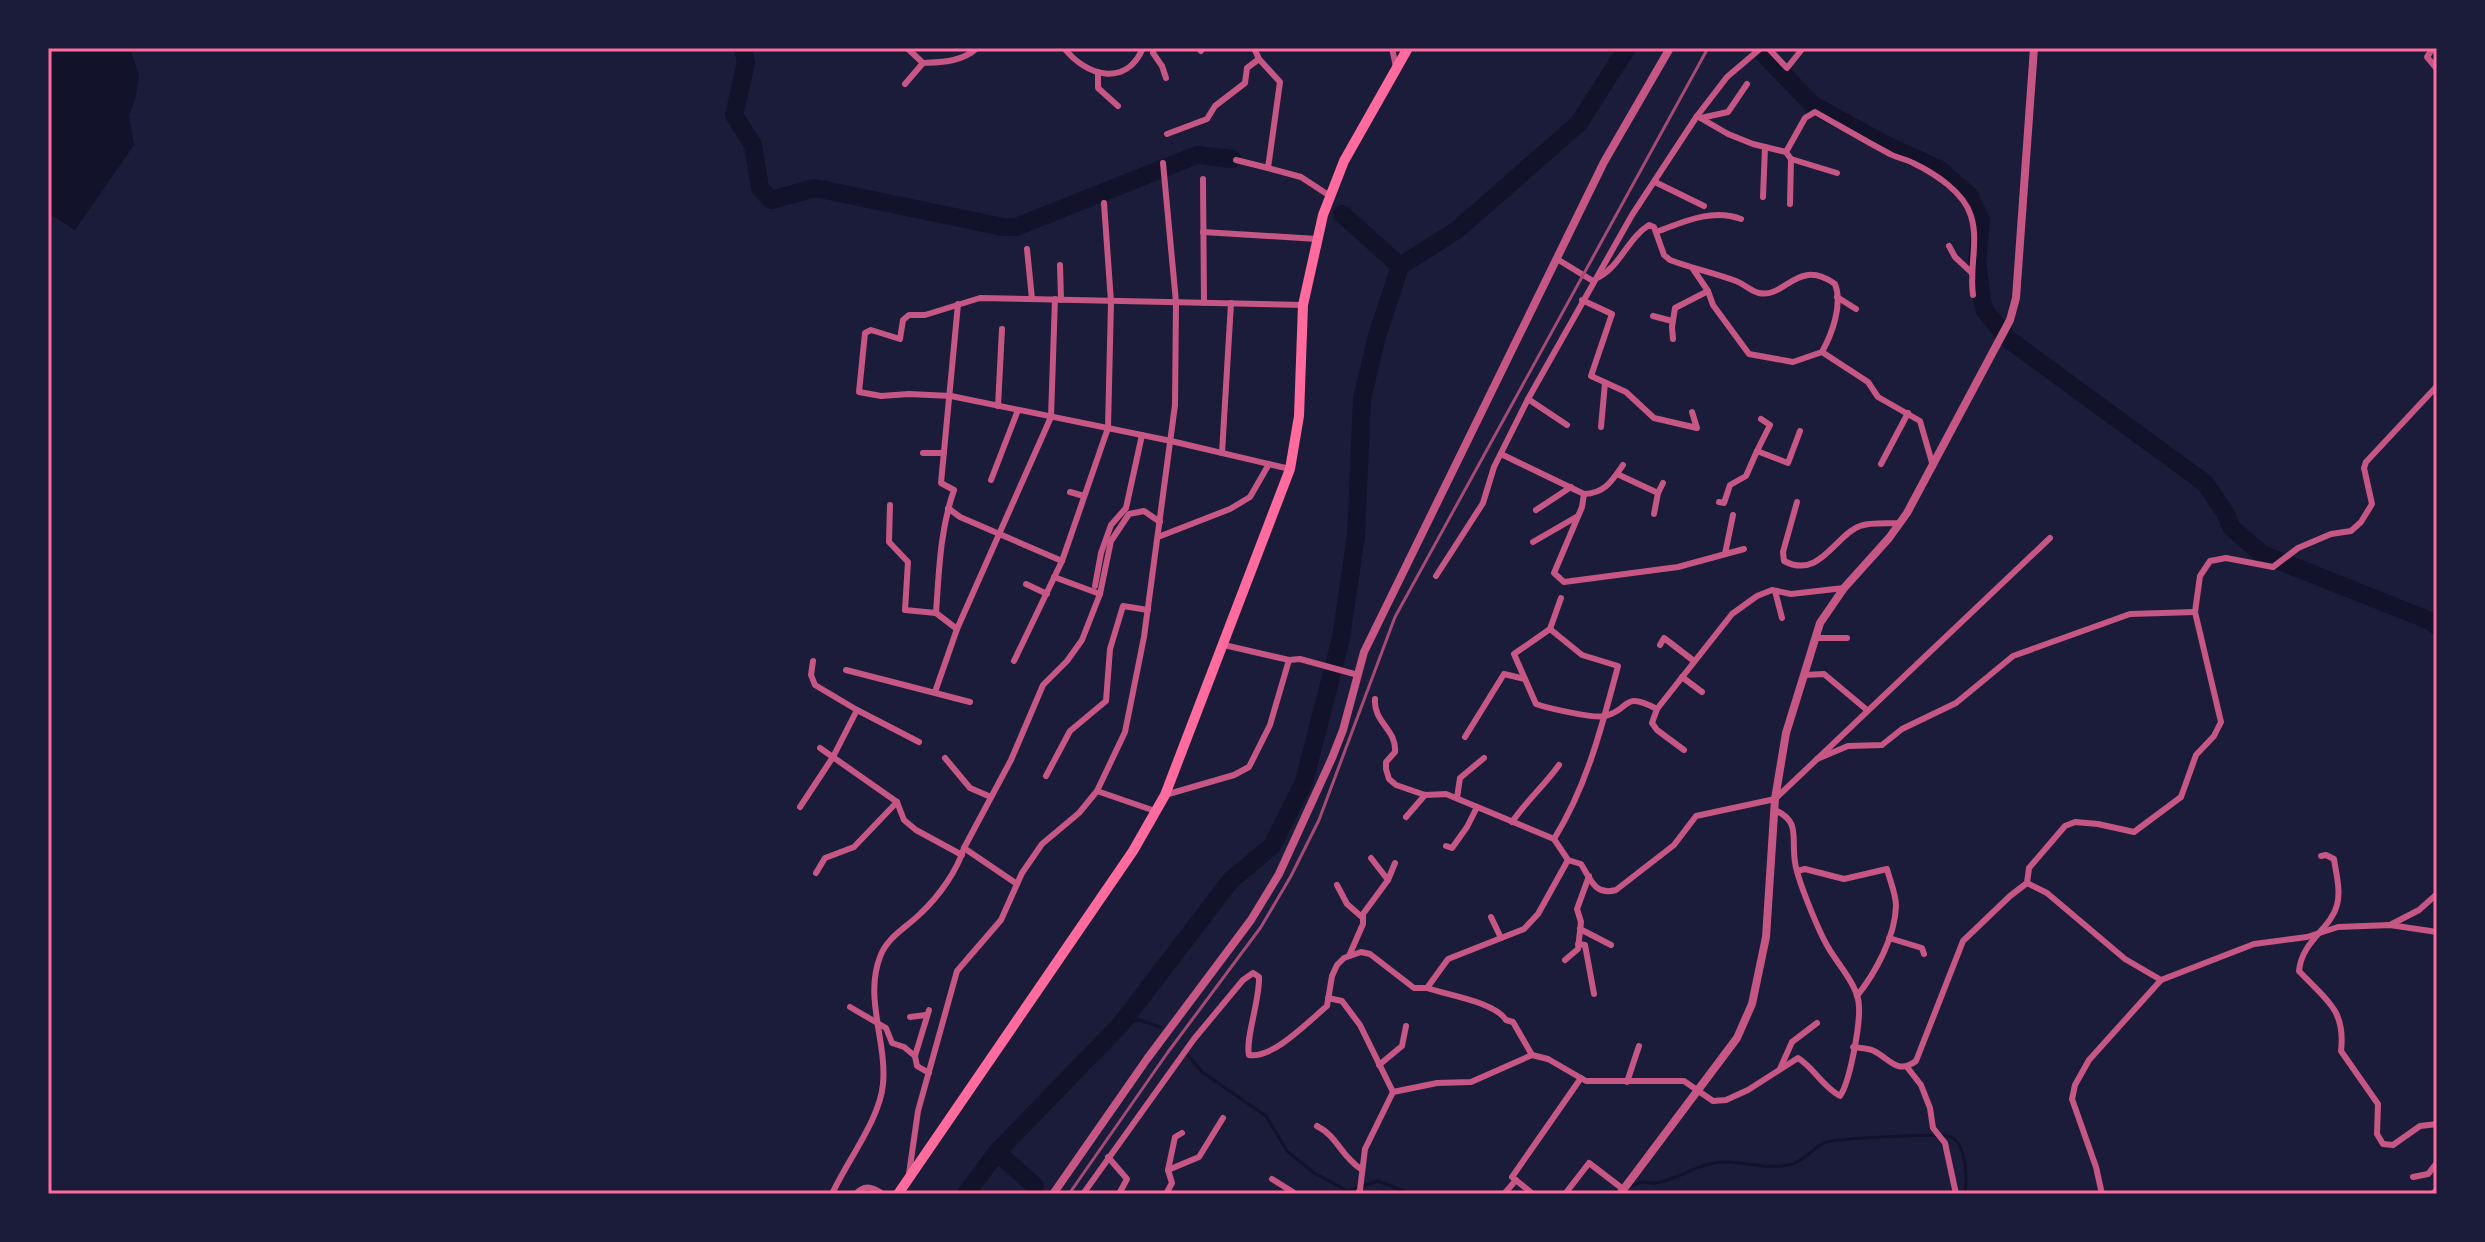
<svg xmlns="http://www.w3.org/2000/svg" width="2485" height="1242" font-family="Signika,sans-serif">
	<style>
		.water { fill: #12122b }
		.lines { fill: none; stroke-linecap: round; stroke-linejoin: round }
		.stream { stroke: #12122b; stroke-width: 3 }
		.river { stroke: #12122b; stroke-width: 18 }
		.minor { stroke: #c65784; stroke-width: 6 }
		.tertiary { stroke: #c65784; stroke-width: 8 }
		.trunk { stroke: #ff6b9d; stroke-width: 10 }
		.rail { stroke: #a44b75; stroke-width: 3 }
		.neatline { fill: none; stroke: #ff6b9d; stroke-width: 3 }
	</style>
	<rect width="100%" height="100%" fill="#1b1b3a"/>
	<polygon class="water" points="48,48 130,48 139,75 136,96 129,116 134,145 75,230 48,213"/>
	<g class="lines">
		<g class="stream">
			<polyline points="1121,1024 1139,1020 1160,1027"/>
			<polyline points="1187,1054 1202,1072 1266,1116 1287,1151 1314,1173 1348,1191 1378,1181 1411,1194"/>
			<path d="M1627 1188C1632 1186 1639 1182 1644 1182 1648 1182 1652 1184 1656 1183 1681 1179 1700 1161 1727 1162 1747 1163 1767 1169 1788 1165 1803 1163 1811 1149 1824 1143 1833 1138 1945 1133 1951 1137 1967 1145 1967 1179 1965 1194"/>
			<polyline points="1611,1194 1620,1191"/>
		</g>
		<g class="river">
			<polyline points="743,48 746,63 734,115 753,145 760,188 771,200 815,188 1003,227 1016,227 1197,155 1232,159"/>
			<polyline points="1758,48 1813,105 1884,144 1939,169 1969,195 1981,220 1977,262 1982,300 1985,311 2008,339 2205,483 2224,511 2232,528 2262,554 2428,620 2437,626"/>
			<polyline points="1342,214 1400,266"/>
			<polyline points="997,1152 1035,1186"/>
			<polyline points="966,1194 997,1152 1121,1024 1231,880 1272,846 1304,782 1341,638 1356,536 1362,399 1377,336 1400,266 1457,230 1579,123 1627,48"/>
		</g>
		<g class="minor">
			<polyline points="907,48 923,63"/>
			<path d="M1064 48C1086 76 1126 88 1143 48"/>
			<polyline points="1154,48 1153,53 1162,66 1166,78"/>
			<polyline points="1199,48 1201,51"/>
			<polyline points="1254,48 1259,59 1280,82 1268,168 1301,177 1330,196"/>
			<polyline points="1392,48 1396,67"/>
			<polyline points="1768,48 1787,68 1803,48"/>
			<polyline points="2433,48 2427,57 2437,69"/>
			<polyline points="1098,72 1098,88 1118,106"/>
			<path d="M905 84 923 63C942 62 962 62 977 48"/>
			<polyline points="1697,116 1728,134 1753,144 1786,152 1791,159 1837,173"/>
			<polyline points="1701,118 1728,112 1747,84"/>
			<polyline points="1167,134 1207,119 1215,106 1245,83 1247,68 1259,59"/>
			<path d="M1786 152 1805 118 1815 112C1840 126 1865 141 1890 154 1897 158 1906 159 1913 163 1934 173 1964 192 1971 216 1979 241 1969 269 1973 295"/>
			<polyline points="1236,160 1268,168"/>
			<polyline points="1203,179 1204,303"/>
			<polyline points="1655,182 1704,206"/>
			<polyline points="1763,197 1765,147"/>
			<polyline points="1790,204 1791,159"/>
			<polyline points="1203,232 1317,239"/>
			<path d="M1656 232C1683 222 1712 208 1741 219"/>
			<polyline points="1949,246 1955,257 1971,272"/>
			<polyline points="1027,249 1032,299"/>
			<polyline points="1557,259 1593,281"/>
			<polyline points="1060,265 1061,300"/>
			<path d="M1599 277C1621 265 1628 238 1649 225L1654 227 1664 255 1670 260C1691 268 1714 273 1736 281 1744 284 1751 291 1759 293 1785 299 1797 257 1835 284 1843 304 1832 334 1822 352L1793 362 1749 354 1713 305 1708 291 1693 269"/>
			<polyline points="1837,297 1856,309"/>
			<polyline points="1582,300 1612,314 1591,376 1626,392 1654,418 1697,428 1692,412"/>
			<polyline points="1653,316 1672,321"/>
			<polyline points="1673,339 1672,327 1675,308 1708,291"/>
			<polyline points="1822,352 1868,382 1878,397 1920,421 1933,466"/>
			<polyline points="1528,399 1567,425"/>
			<polyline points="998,406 1002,329"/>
			<polyline points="1761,419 1770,425 1757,451 1788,463 1800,431"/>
			<polyline points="1601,427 1605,383"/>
			<polyline points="923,453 944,453"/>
			<polyline points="1222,453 1231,303"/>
			<polyline points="1501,454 1584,494 1582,507 1554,573 1564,582 1678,567 1744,549"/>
			<polyline points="1881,464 1908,413"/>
			<polyline points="1290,469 1171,441 951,396 909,394 881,396 859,392 865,333 871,330 900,339 903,320 909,315 925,315 980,298 1303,305"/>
			<polyline points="1617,474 1658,493 1663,483"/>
			<polyline points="991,480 1018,410"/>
			<polyline points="1070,492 1084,496"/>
			<path d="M1584 494C1605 493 1612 481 1623 465"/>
			<polyline points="1719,502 1724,503 1730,485 1746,476 1757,451"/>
			<path d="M1797 502 1783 552 1784 561C1820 580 1835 535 1860 526 1871 522 1888 524 1899 523"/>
			<polyline points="890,505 889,542 908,562 905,610 936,613"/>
			<polyline points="948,508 960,517 1062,561 1014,661"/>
			<polyline points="1536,510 1571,487"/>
			<polyline points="1654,514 1658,493"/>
			<polyline points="1158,537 1230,509 1250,497 1269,464"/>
			<polyline points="1533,542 1578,516"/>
			<polyline points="1725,554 1733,515"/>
			<polyline points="1062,561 1108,428 1111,302 1104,203"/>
			<polyline points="1436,576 1483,503 1494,467 1528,399 1632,215 1697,116 1727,77 1761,48"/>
			<polyline points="1054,577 1100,594 1111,541 1129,514 1144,511 1160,522"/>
			<polyline points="1026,584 1047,594"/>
			<polyline points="1095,586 1101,553 1111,525 1126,508 1142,435"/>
			<polyline points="1775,591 1782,618"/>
			<path d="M1561 598 1550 629 1514 654 1536 704C1547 708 1595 719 1605 716 1631 710 1621 690 1657 709L1732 614 1757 596 1772 590 1791 594 1844 588"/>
			<path d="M957 629 936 613C939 571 940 530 954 490L941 483 958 304"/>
			<path d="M1550 629 1582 655 1618 666C1602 726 1587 786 1554 839L1568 860 1581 864C1591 880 1595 896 1616 890L1674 845 1696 816 1775 799 2050 538"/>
			<polyline points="1816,638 1847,638"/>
			<polyline points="1224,645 1289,660 1300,659 1358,675"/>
			<polyline points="1660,645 1664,638 1694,661"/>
			<polyline points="813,661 811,675 815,685 857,710"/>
			<polyline points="846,670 970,702"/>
			<polyline points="1804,675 1824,674 1867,710"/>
			<polyline points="1682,677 1702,692"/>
			<polyline points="935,692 957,629 1051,417 1055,299"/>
			<path d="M1375 699C1373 722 1397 730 1395 752L1386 762V769L1389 779 1396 785 1425 795 1446 794 1554 839"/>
			<polyline points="1657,709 1652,723 1657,730 1684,750"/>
			<polyline points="1465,737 1504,674 1525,679"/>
			<polyline points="820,748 897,802 904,820 916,830 962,855"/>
			<polyline points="945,758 970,788 991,797"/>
			<polyline points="1817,759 1848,746 1882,745 1902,729 1956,703 2013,656 2130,614 2195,612"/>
			<polyline points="1046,776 1070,731 1106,701 1110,649 1123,606 1148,610"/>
			<polyline points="1097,791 1155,811"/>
			<polyline points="1165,795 1234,775 1249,767 1270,725 1289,660"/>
			<polyline points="1457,798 1460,778 1484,758"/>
			<polyline points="800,807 833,757 857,710 919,742"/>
			<polyline points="1406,817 1425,795"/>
			<path d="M1512 822C1527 800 1544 786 1559 765"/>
			<polyline points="1446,846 1452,848 1467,827 1477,807"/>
			<polyline points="964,848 1011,760 1043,685 1067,661 1082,640 1100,594"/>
			<path d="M2321 856 2326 855 2334 859C2336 873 2341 891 2337 905 2331 929 2302 940 2299 971 2325 999 2346 1009 2341 1051L2378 1104 2377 1134 2383 1144 2393 1145 2420 1126 2437 1124"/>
			<polyline points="1371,858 1388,880"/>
			<path d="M1797 871 1805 869 1844 879 1887 869C1890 881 1896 894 1896 906 1895 937 1876 972 1857 996"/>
			<polyline points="816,873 825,858 854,847 897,802"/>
			<polyline points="2027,883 2047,893 2125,959 2161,980"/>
			<polyline points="1337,885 1347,904 1363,918"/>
			<polyline points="1491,917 1501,938"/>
			<polyline points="2390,925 2419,910 2437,894"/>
			<polyline points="1580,929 1611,945"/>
			<polyline points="1889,938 1922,948 1924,954"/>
			<polyline points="1578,944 1585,945 1594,994"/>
			<polyline points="1349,956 1363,924 1363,914 1388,880 1395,863"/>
			<polyline points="1565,960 1578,949 1581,922 1577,909 1589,876"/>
			<path d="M1427 988C1447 995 1495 1002 1506 1020L1513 1022 1532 1055"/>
			<polyline points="1328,998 1342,1001 1360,1025 1393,1092"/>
			<polyline points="850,1007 886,1028 892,1043 904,1047 915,1056"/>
			<polyline points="929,1010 915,1056 917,1066 929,1073"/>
			<polyline points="910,1017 926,1015"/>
			<path d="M1853 1047C1860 1048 1869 1048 1874 1051 1890 1059 1897 1075 1916 1061L1963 941 2010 896 2027 883 2029 868 2065 826 2075 822 2098 824 2134 832 2181 797 2196 755 2214 736 2221 722 2195 612 2200 576 2210 561 2226 558 2273 567 2298 548 2331 534 2351 531 2361 522 2372 504 2364 468 2366 462 2437 386"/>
			<polyline points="1379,1065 1402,1046 1406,1026"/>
			<polyline points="1907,1067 1921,1085 1930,1108 1933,1128 1945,1143 1956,1194"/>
			<polyline points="1780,1069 1792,1042 1817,1023"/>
			<polyline points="1627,1082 1639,1046"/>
			<path d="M1393 1092 1437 1083 1471 1082 1532 1055 1548 1059 1586 1081H1684L1713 1101 1726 1100 1748 1090 1798 1058C1814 1068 1822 1086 1840 1096 1850 1082 1860 1025 1859 1007 1859 986 1838 965 1828 947 1819 932 1797 879 1795 862 1791 837 1801 822 1775 810"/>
			<path d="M1317 1126C1337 1136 1341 1156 1361 1169"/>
			<polyline points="1108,1157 1127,1179 1119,1194"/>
			<polyline points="1168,1170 1175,1137 1182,1133"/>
			<polyline points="909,1174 918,1111 957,971 1001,920 1022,873 1042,844 1079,813 1097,791 1125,732 1144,637 1175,405 1176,302 1163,163"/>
			<polyline points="2413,1177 2428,1174 2437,1163"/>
			<polyline points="1272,1179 1296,1194"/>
			<path d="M832 1194C847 1161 880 1119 883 1084 887 1042 864 998 880 957 887 937 906 928 921 913 939 896 957 871 964 848L1017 884"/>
			<path d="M856 1194C865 1183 874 1188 883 1194"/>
			<path d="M1083 1194 1194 1039 1243 980 1253 973 1259 977C1260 1000 1245 1039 1249 1055 1273 1059 1309 1021 1327 1006L1332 976 1337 965 1344 958 1361 952 1370 954 1414 988H1427L1448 959 1524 929 1538 914 1568 860"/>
			<polyline points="1166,1194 1172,1183 1168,1170 1199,1157 1223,1118"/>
			<polyline points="1357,1194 1360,1190 1365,1149 1393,1092"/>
			<polyline points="1484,1194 1485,1194"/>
			<polyline points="1504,1194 1516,1180"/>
			<polyline points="1533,1194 1512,1177 1581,1078"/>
			<polyline points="1565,1194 1589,1163 1623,1189"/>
			<polyline points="2102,1194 2096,1167 2072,1099 2075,1085 2089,1060 2161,980 2254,944 2307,937 2338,927 2390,925 2437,932"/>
			<polyline points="2432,1194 2437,1190"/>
		</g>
		<g class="tertiary">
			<polyline points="1053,1194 1147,1059 1251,920 1279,874 1332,758 1343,730 1364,652 1604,162 1670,48"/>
			<polyline points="1620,1194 1737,1038 1752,1004 1766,937 1775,799 1786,733 1804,675 1820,623 1844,588 1889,538 1907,513 2010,320 2016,298 2034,48"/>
		</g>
		<polyline class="trunk" points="898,1194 1133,851 1165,795 1290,469 1299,416 1303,305 1323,215 1344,161 1408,48"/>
		<polyline class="rail" points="1069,1194 1168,1052 1261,927 1291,876 1319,820 1395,617 1708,48"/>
	</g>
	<rect width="2485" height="1242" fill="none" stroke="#1b1b3a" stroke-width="100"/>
	<rect x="50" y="50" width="2385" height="1142" class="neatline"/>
</svg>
